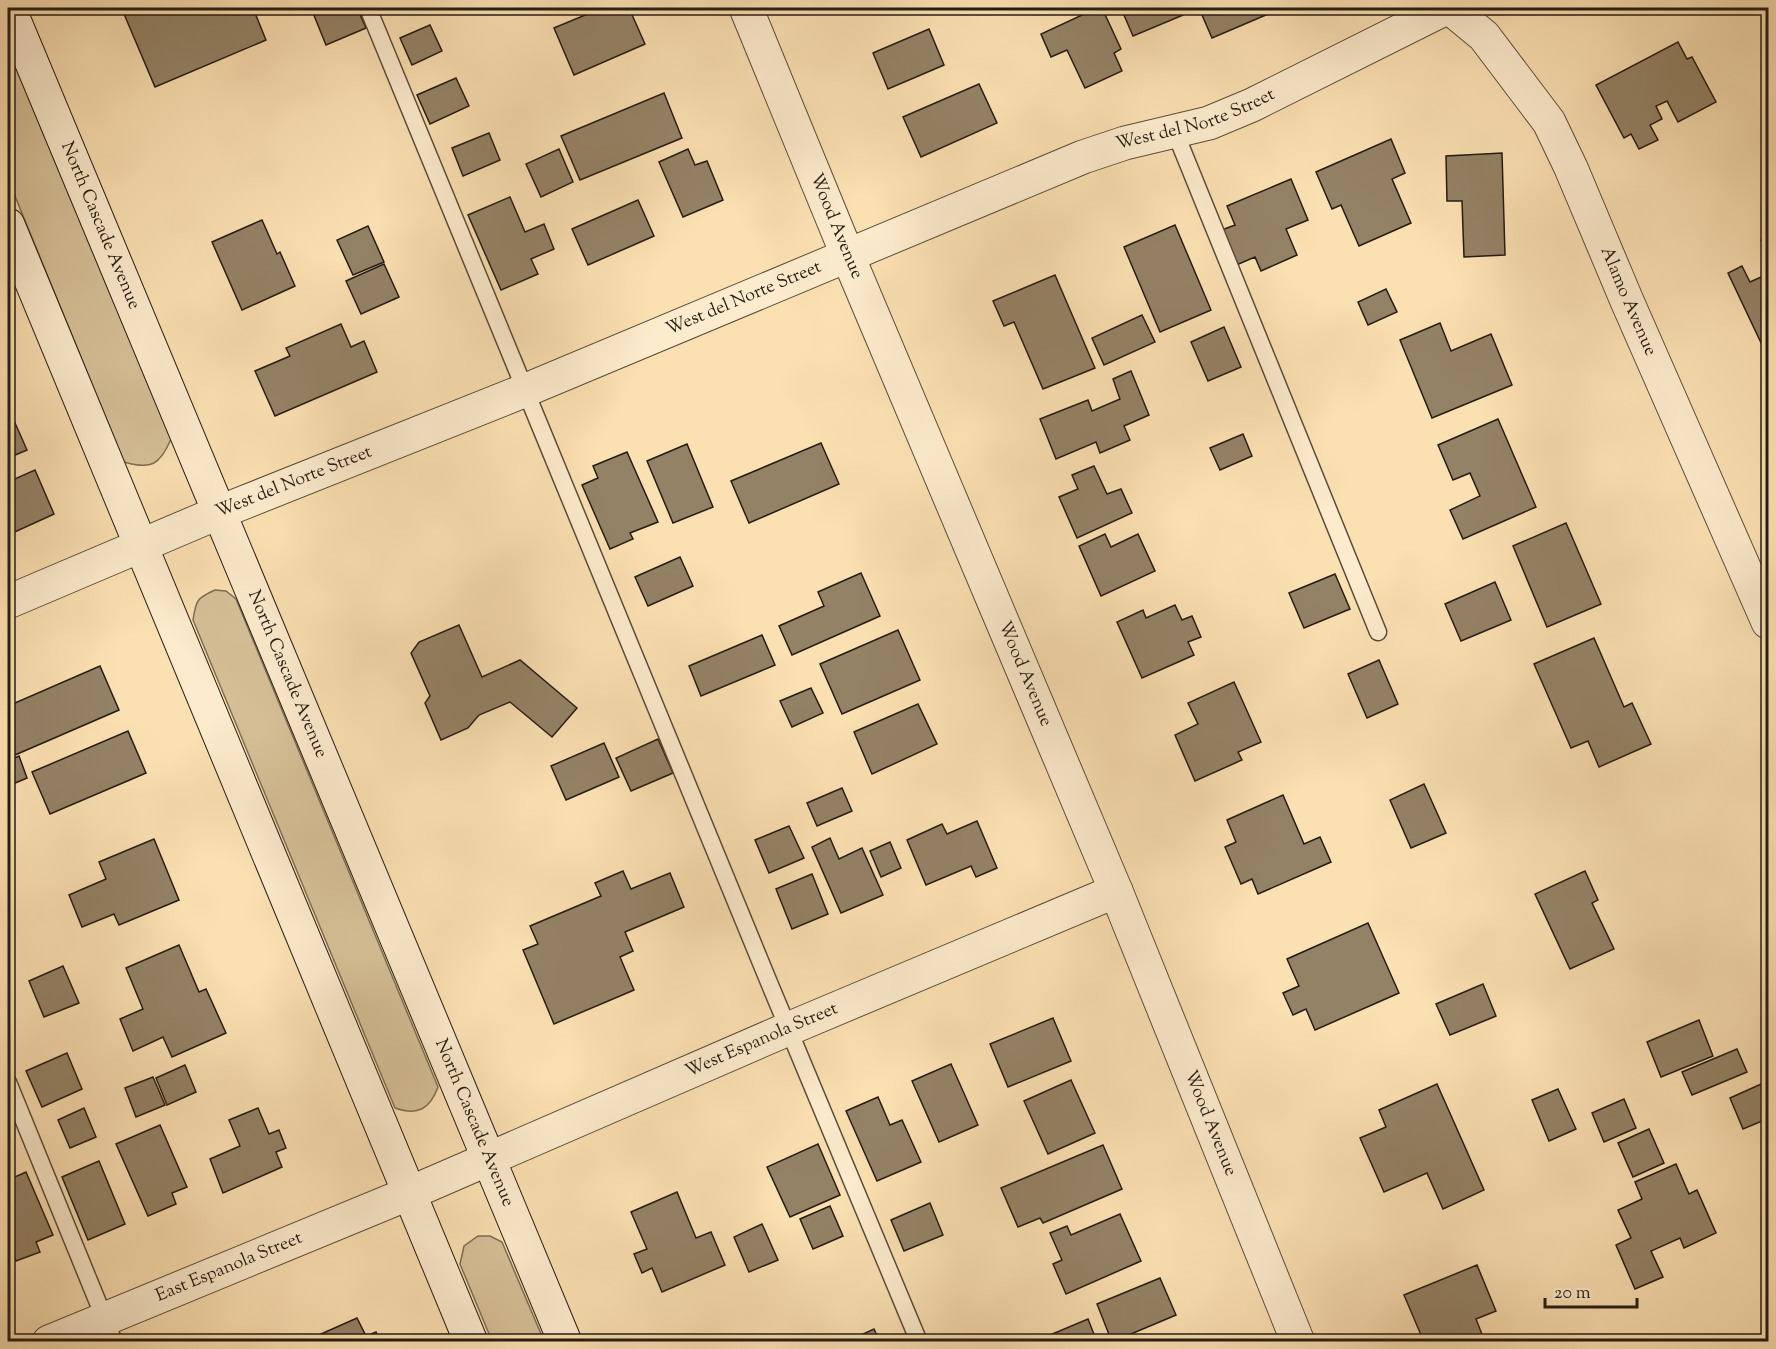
<svg xmlns="http://www.w3.org/2000/svg" width="1776" height="1349" font-family="'Sorts Mill Goudy',serif">
	<style>
		.green { fill: #d6bf97; stroke: #7d6e55; stroke-width: 1.5 }
		.building { fill: #948266; stroke: #241c13; stroke-width: 1.5 }
		.lines { fill: none; stroke-linecap: round; stroke-linejoin: round }
		.lane-casing { stroke: #5a4d3b; stroke-width: 19 }
		.street-casing { stroke: #5a4d3b; stroke-width: 35 }
		.secondary-casing { stroke: #241c13; stroke-width: 35 }
		.lane { stroke: #fcebcd; stroke-width: 16 }
		.street { stroke: #fcebcd; stroke-width: 33 }
		.secondary { stroke: #fcebcd; stroke-width: 33 }
		.labels { text-anchor: middle; dominant-baseline: central; stroke-width: 4.5; stroke-linejoin: round; paint-order: stroke }
		.street-label { font-size: 18px; fill: #241c13; stroke: #fcebcd }
	</style>
	<rect width="100%" height="100%" fill="#fbe0b2"/>
	<filter id="stains"><feTurbulence type="fractalNoise" baseFrequency=".00333" numOctaves="4"/><feColorMatrix values="0 0 0 0 .2 0 0 0 0 .09 0 0 0 0 .02 0 0 0 .5 -.17"/></filter>
	<radialGradient id="worn" r=".72"><stop offset=".6" stop-color="#630" stop-opacity="0"/><stop offset="1" stop-color="#630" stop-opacity=".3"/></radialGradient>
	<g class="green">
		<path d="M8 48 171 439C160 465 151 470 124 462L8 179Z"/>
		<path d="M215 590 226 591 236 599 438 1087C430 1109 418 1116 395 1108L193 620C196 600 197 598 215 590Z"/>
		<polygon points="478,1236 490,1236 502,1242 544,1341 492,1341 460,1264 464,1246"/>
	</g>
	<g class="building">
		<polygon points="140,8 253,8 266,40 155,87 124,14"/>
		<polygon points="311,8 357,8 366,28 326,45"/>
		<polygon points="602,8 629,8 645,44 574,75 554,28"/>
		<polygon points="1097,8 1102,8 1121,49 1114,53 1122,71 1085,88 1067,50 1051,57 1041,34"/>
		<polygon points="1121,8 1180,8 1183,15 1133,36"/>
		<polygon points="1199,8 1271,8 1273,12 1212,38"/>
		<polygon points="430,25 442,51 412,65 400,38"/>
		<polygon points="929,29 944,65 888,89 873,53"/>
		<polygon points="1678,42 1687,59 1692,57 1716,102 1678,122 1667,101 1656,106 1662,119 1650,125 1658,140 1639,149 1631,134 1624,138 1596,85"/>
		<polygon points="456,78 469,106 430,124 417,95"/>
		<polygon points="979,84 997,123 921,157 903,117"/>
		<polygon points="664,93 682,138 580,180 561,136"/>
		<polygon points="489,133 500,160 463,176 452,148"/>
		<polygon points="1391,139 1405,173 1392,179 1411,223 1359,246 1341,205 1332,209 1316,172"/>
		<polygon points="559,149 573,182 541,197 526,164"/>
		<polygon points="688,149 695,165 707,161 723,200 683,217 659,162"/>
		<polygon points="1502,153 1505,255 1464,257 1462,201 1447,201 1446,156"/>
		<polygon points="1291,179 1308,220 1286,229 1297,255 1261,271 1255,257 1234,266 1219,231 1235,225 1227,206"/>
		<polygon points="510,197 525,232 544,224 554,249 531,259 538,274 501,290 468,215"/>
		<polygon points="638,200 654,236 588,265 572,229"/>
		<polygon points="262,220 277,254 280,252 295,286 242,310 212,242"/>
		<polygon points="1175,225 1211,310 1160,332 1124,247"/>
		<polygon points="368,226 384,262 353,275 337,240"/>
		<polygon points="1768,236 1768,257 1761,240"/>
		<polygon points="384,264 399,297 361,314 346,281"/>
		<polygon points="1742,266 1750,282 1768,274 1768,344 1763,347 1728,273"/>
		<polygon points="1055,275 1095,368 1043,389 1014,322 1004,326 993,301"/>
		<polygon points="1386,289 1397,312 1368,325 1358,302"/>
		<polygon points="1142,315 1155,342 1104,365 1092,338"/>
		<polygon points="1440,323 1451,351 1491,334 1512,385 1432,418 1400,340"/>
		<polygon points="341,324 351,347 364,341 377,372 275,416 255,371 290,356 286,348"/>
		<polygon points="1224,327 1241,367 1208,381 1191,342"/>
		<polygon points="1131,371 1149,415 1124,426 1130,440 1100,453 1096,442 1056,459 1040,419 1088,400 1092,411 1120,399 1113,379"/>
		<polygon points="8,407 27,450 8,458"/>
		<polygon points="1498,419 1536,507 1463,539 1450,510 1480,496 1470,473 1453,480 1438,445"/>
		<polygon points="1243,434 1252,456 1220,470 1210,448"/>
		<polygon points="821,443 839,484 749,523 731,481"/>
		<polygon points="687,444 713,507 673,523 647,461"/>
		<polygon points="627,452 658,522 630,533 633,539 610,549 582,485 598,478 593,466"/>
		<polygon points="1094,466 1107,494 1121,489 1132,513 1077,538 1059,497 1078,489 1072,475"/>
		<polygon points="35,470 54,514 8,535 8,482"/>
		<polygon points="1566,523 1601,604 1547,627 1513,546"/>
		<polygon points="1105,534 1111,547 1138,534 1155,571 1101,596 1079,546"/>
		<polygon points="680,557 693,586 648,606 635,577"/>
		<polygon points="861,573 880,616 792,655 779,626 824,606 818,592"/>
		<polygon points="1335,574 1350,609 1304,628 1289,593"/>
		<polygon points="1495,582 1511,620 1461,641 1445,604"/>
		<polygon points="1175,605 1182,620 1192,616 1201,637 1188,642 1194,655 1142,678 1117,622 1143,610 1146,618"/>
		<polygon points="459,625 482,677 520,660 577,708 552,737 510,702 479,715 468,728 441,740 425,703 430,696 411,653 419,642"/>
		<polygon points="898,630 920,680 842,714 820,664"/>
		<polygon points="762,635 775,665 701,696 689,666"/>
		<polygon points="1594,638 1624,707 1632,703 1651,744 1599,767 1588,741 1571,748 1534,664"/>
		<polygon points="1379,660 1398,704 1367,718 1348,674"/>
		<polygon points="100,666 119,710 8,758 8,706"/>
		<polygon points="1234,682 1261,742 1238,752 1242,760 1195,781 1175,735 1198,724 1188,703"/>
		<polygon points="811,688 823,713 792,727 780,701"/>
		<polygon points="918,704 937,744 872,774 854,732"/>
		<polygon points="128,731 146,773 50,814 32,772"/>
		<polygon points="658,739 673,773 631,791 616,758"/>
		<polygon points="604,743 619,777 566,800 551,766"/>
		<polygon points="19,756 27,778 8,786 8,761"/>
		<polygon points="1424,784 1446,833 1411,848 1390,800"/>
		<polygon points="842,788 852,811 817,826 807,803"/>
		<polygon points="1283,795 1304,844 1320,837 1331,862 1258,894 1252,879 1241,884 1225,847 1236,842 1227,820"/>
		<polygon points="977,821 997,868 976,877 971,866 926,885 907,840 942,824 947,834"/>
		<polygon points="789,826 804,858 769,873 755,840"/>
		<polygon points="830,838 839,859 862,848 883,895 841,913 812,847"/>
		<polygon points="154,839 179,900 119,925 114,914 82,927 69,895 106,879 99,862"/>
		<polygon points="890,842 901,868 881,877 870,851"/>
		<polygon points="623,871 631,889 670,873 684,907 625,932 633,951 620,957 634,990 554,1024 523,950 538,944 530,926 601,896 595,883"/>
		<polygon points="1585,871 1598,900 1592,903 1614,949 1570,969 1535,894"/>
		<polygon points="812,874 828,914 792,929 776,889"/>
		<polygon points="1368,923 1399,993 1315,1030 1306,1009 1293,1015 1283,993 1299,986 1287,959"/>
		<polygon points="179,945 199,992 206,989 226,1033 172,1057 163,1037 133,1051 120,1019 143,1009 126,968"/>
		<polygon points="63,966 79,1003 44,1017 29,981"/>
		<polygon points="1483,984 1496,1016 1450,1035 1436,1004"/>
		<polygon points="1053,1018 1071,1061 1008,1087 990,1044"/>
		<polygon points="1699,1020 1713,1056 1661,1077 1647,1042"/>
		<polygon points="1737,1049 1747,1072 1692,1095 1682,1072"/>
		<polygon points="67,1053 82,1089 42,1107 26,1071"/>
		<polygon points="951,1064 978,1125 939,1142 912,1081"/>
		<polygon points="185,1065 196,1092 167,1105 156,1078"/>
		<polygon points="153,1077 165,1105 136,1117 125,1088"/>
		<polygon points="1071,1080 1095,1133 1048,1154 1024,1101"/>
		<polygon points="1768,1081 1768,1137 1762,1121 1743,1129 1730,1098"/>
		<polygon points="1437,1084 1484,1190 1443,1209 1427,1173 1384,1192 1360,1138 1386,1127 1379,1110"/>
		<polygon points="1558,1089 1576,1129 1549,1141 1532,1100"/>
		<polygon points="878,1097 890,1125 902,1120 921,1162 877,1181 846,1111"/>
		<polygon points="1624,1099 1636,1128 1604,1142 1592,1113"/>
		<polygon points="84,1108 96,1137 70,1148 58,1120"/>
		<polygon points="258,1108 269,1134 279,1130 286,1148 276,1152 282,1167 223,1193 210,1159 240,1146 229,1120"/>
		<polygon points="160,1125 187,1187 172,1193 176,1204 148,1216 116,1144"/>
		<polygon points="1649,1129 1664,1163 1633,1177 1618,1143"/>
		<polygon points="818,1144 840,1195 790,1217 767,1167"/>
		<polygon points="1103,1145 1122,1189 1043,1223 1040,1218 1018,1227 1001,1188"/>
		<polygon points="8,1157 13,1171 8,1174"/>
		<polygon points="99,1161 125,1224 88,1240 62,1177"/>
		<polygon points="1676,1164 1689,1194 1697,1190 1716,1233 1684,1248 1680,1238 1651,1251 1663,1277 1635,1289 1616,1245 1631,1238 1618,1210 1642,1199 1635,1182"/>
		<polygon points="26,1172 53,1235 36,1242 40,1252 16,1261 8,1242 8,1180"/>
		<polygon points="677,1192 696,1238 711,1232 725,1265 662,1292 652,1268 642,1273 634,1254 647,1249 631,1212"/>
		<polygon points="930,1203 943,1235 904,1251 891,1220"/>
		<polygon points="830,1206 843,1236 813,1249 800,1219"/>
		<polygon points="1120,1214 1141,1261 1066,1294 1053,1264 1062,1260 1050,1233 1067,1226 1071,1235"/>
		<polygon points="762,1224 778,1260 749,1272 734,1237"/>
		<polygon points="1477,1265 1496,1311 1476,1319 1485,1342 1424,1342 1404,1295"/>
		<polygon points="1160,1278 1176,1315 1112,1342 1097,1304"/>
		<polygon points="357,1318 366,1336 376,1332 380,1342 303,1342"/>
		<polygon points="1088,1319 1097,1342 1052,1342 1050,1335"/>
		<polygon points="874,1329 880,1342 846,1342"/>
	</g>
	<g class="lines">
		<g class="lane-casing">
			<g id="lane">
				<polyline points="368,8 768,980 919,1342"/>
				<polyline points="1175,132 1378,632"/>
				<polyline points="8,1082 114,1342"/>
			</g>
		</g>
		<g class="street-casing">
			<g id="street">
				<path id="s1" d="M746 8 847 254 1116 891 1298 1342"/>
				<path id="s2" d="M1450 8 1484 36 1549 122 1571 168 1627 301 1768 622"/>
				<path id="s3" d="M8 602 220 512 526 390 1083 157 1125 143 1209 123 1252 105 1446 8"/>
				<path id="s4" d="M49 1342 410 1193 788 1029 1116 891"/>
			</g>
		</g>
		<g class="secondary-casing">
			<g id="secondary">
				<path id="s5" d="M9 8 565 1342"/>
				<polyline points="8,225 471,1342"/>
			</g>
		</g>
		<use href="#lane" class="lane"/>
		<use href="#street" class="street"/>
		<use href="#secondary" class="secondary"/>
	</g>
	<g class="labels">
		<g class="street-label">
			<text stroke="none"><textPath href="#s3" startOffset="1282">West del Norte Street</textPath></text>
			<text stroke="none"><textPath href="#s5" startOffset="236">North Cascade Avenue</textPath></text>
			<text stroke="none"><textPath href="#s1" startOffset="236">Wood Avenue</textPath></text>
			<text stroke="none"><textPath href="#s3" startOffset="796">West del Norte Street</textPath></text>
			<text stroke="none"><textPath href="#s2" startOffset="348">Alamo Avenue</textPath></text>
			<text stroke="none"><textPath href="#s3" startOffset="310">West del Norte Street</textPath></text>
			<text stroke="none"><textPath href="#s5" startOffset="722">North Cascade Avenue</textPath></text>
			<text stroke="none"><textPath href="#s1" startOffset="722">Wood Avenue</textPath></text>
			<text stroke="none"><textPath href="#s4" startOffset="774">West Espanola Street</textPath></text>
			<text stroke="none"><textPath href="#s5" startOffset="1208">North Cascade Avenue</textPath></text>
			<text stroke="none"><textPath href="#s1" startOffset="1208">Wood Avenue</textPath></text>
			<text stroke="none"><textPath href="#s4" startOffset="195">East Espanola Street</textPath></text>
		</g>
	</g>
	<rect width="1776" height="1349" fill="none" stroke="#fbe0b2" stroke-width="30"/>
	<rect x="9" y="9" width="1758" height="1331" fill="none" stroke="#241c13" stroke-width="3"/>
	<rect x="15" y="15" width="1746" height="1319" fill="none" stroke="#241c13" stroke-width="1.5"/>
	<path d="M1545 1298v9h92v-9" fill="none" stroke="#241c13" stroke-width="3"/>
	<text x="1554" y="1298" font-size="18" fill="#241c13" stroke="#fcebcd" stroke-width="4.5" paint-order="stroke">20 m</text>
	<rect width="100%" height="100%" filter="url(#stains)"/>
	<rect width="100%" height="100%" fill="url(#worn)"/>
</svg>
